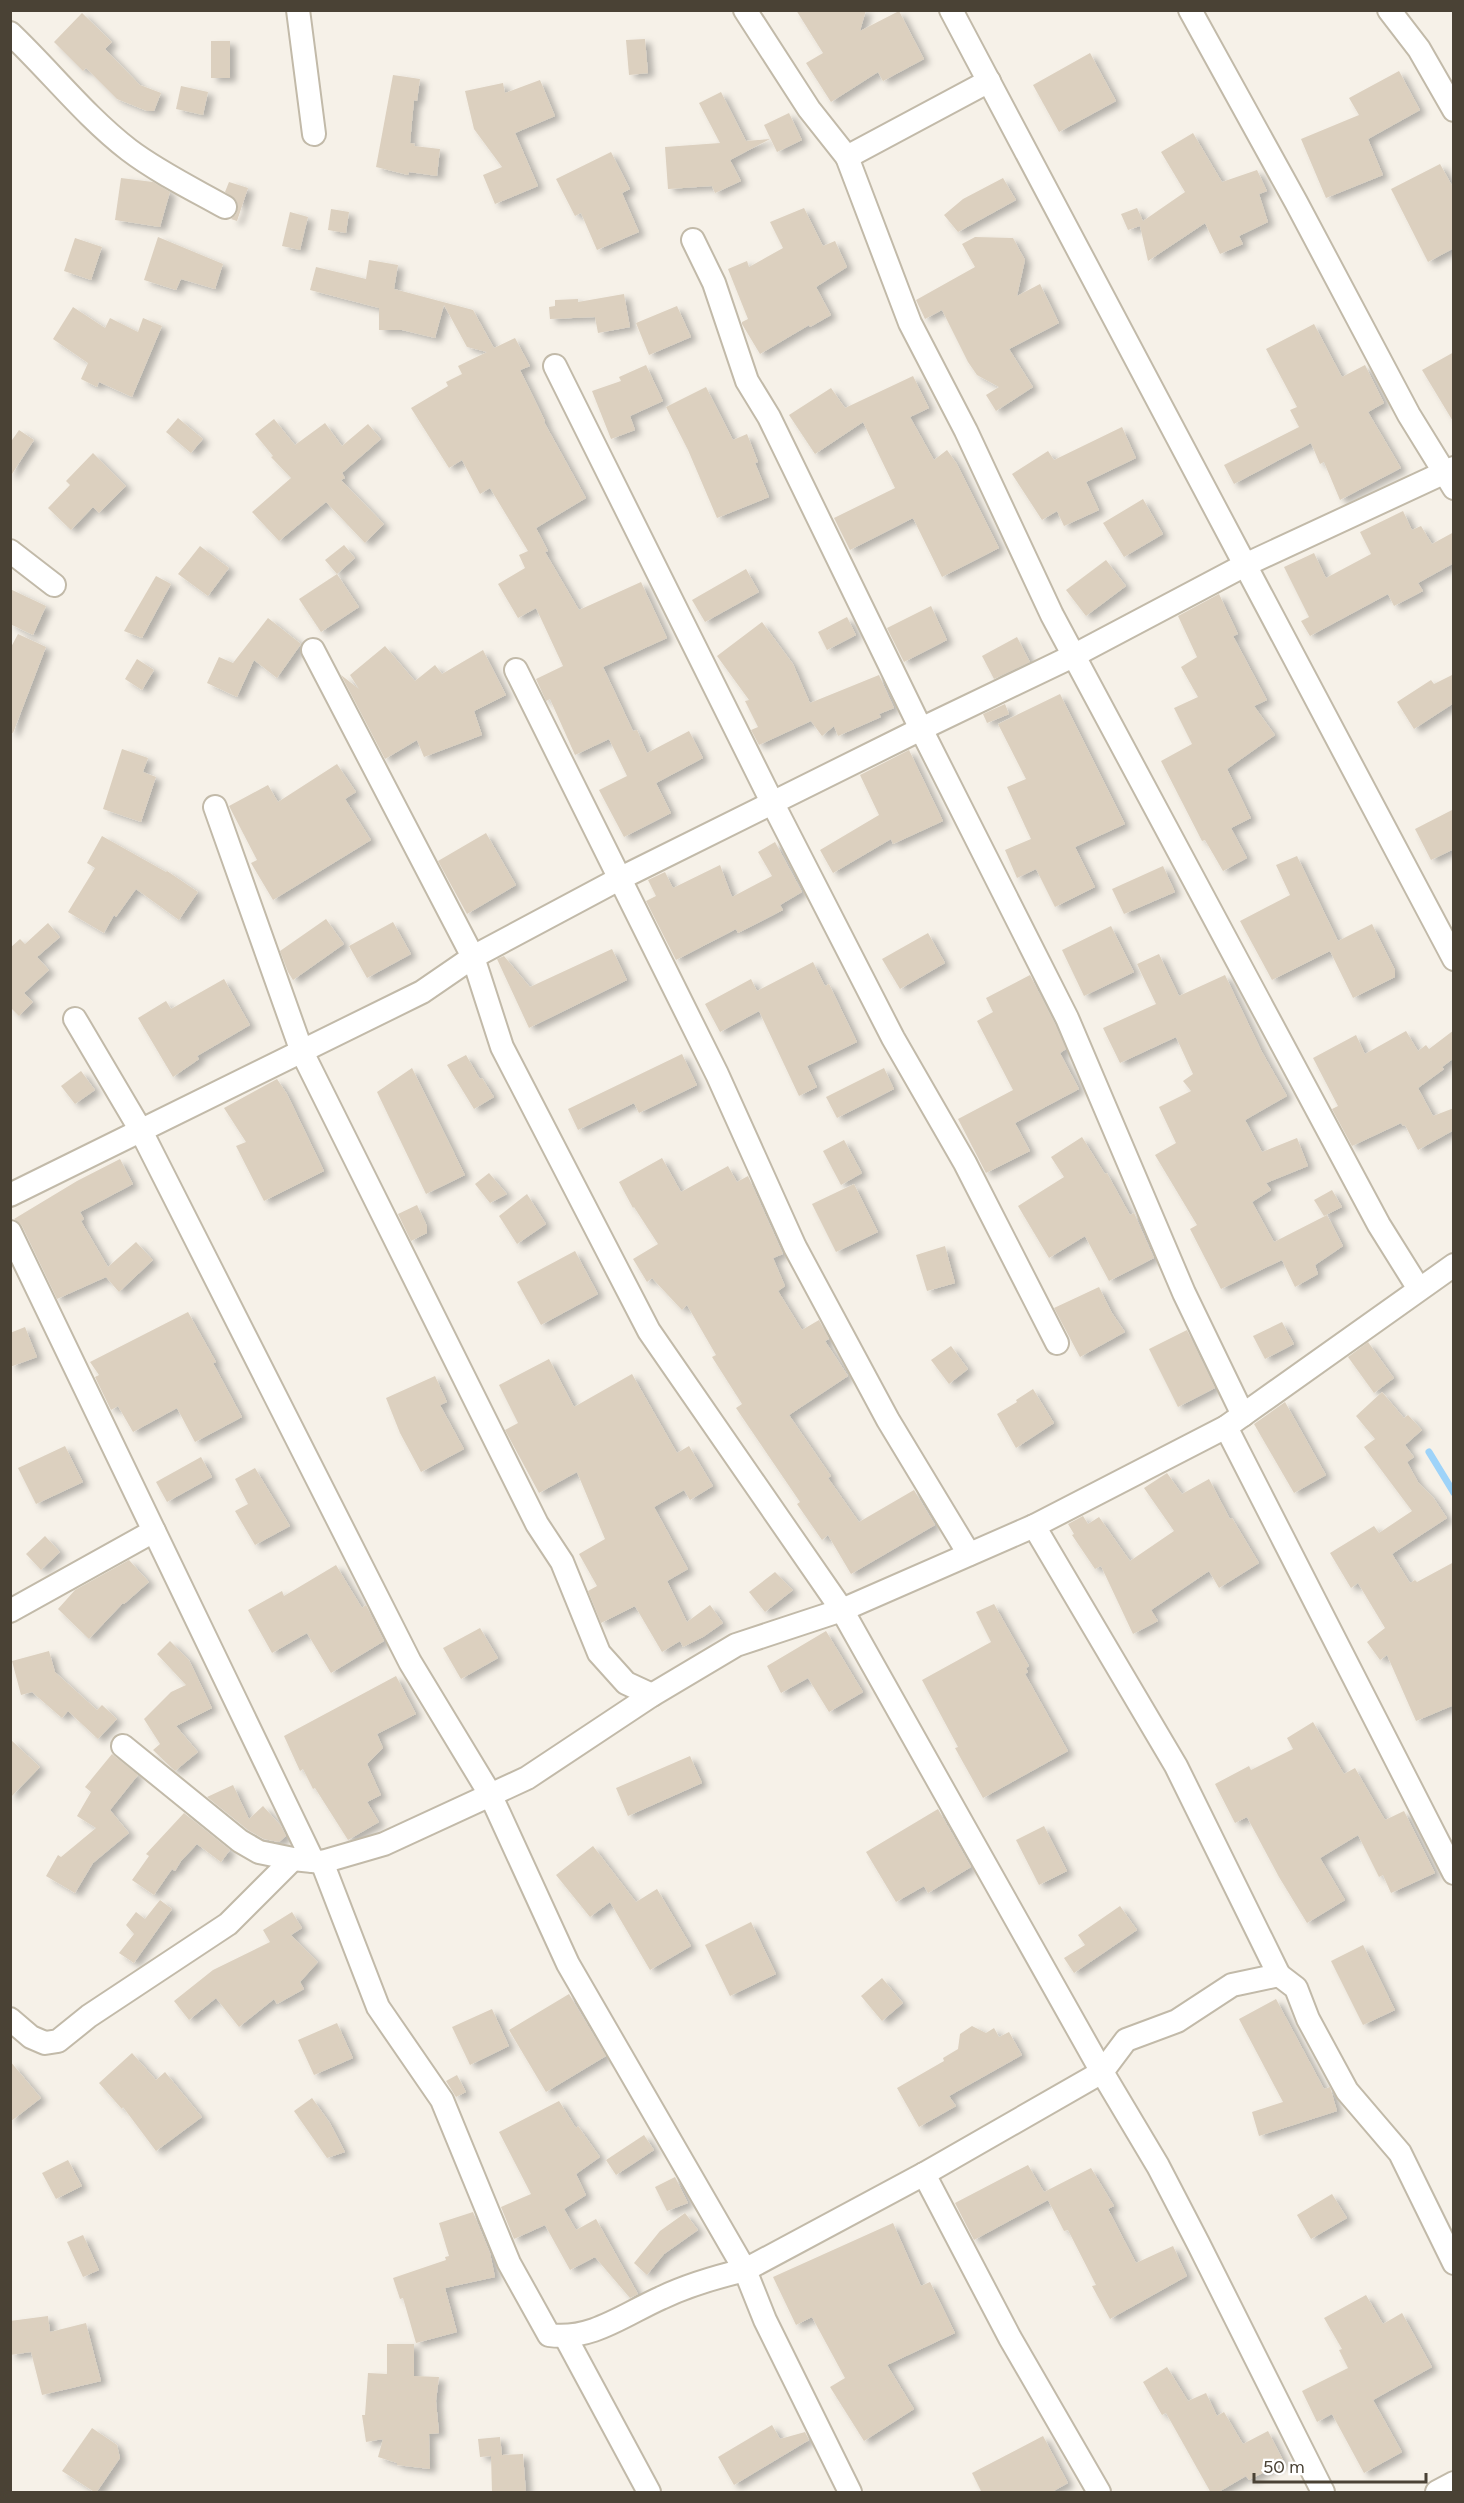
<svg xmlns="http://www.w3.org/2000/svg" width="1464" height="2503" font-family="Figtree,sans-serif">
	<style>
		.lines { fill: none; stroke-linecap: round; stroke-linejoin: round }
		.stream { stroke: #9ed3f9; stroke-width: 7 }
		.building { fill: #dcd0bf; filter: url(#shadow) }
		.street-casing { stroke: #c2baa9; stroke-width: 26 }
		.street { stroke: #fff; stroke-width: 22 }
	</style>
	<defs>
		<filter id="shadow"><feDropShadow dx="6" dy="4" stdDeviation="3" flood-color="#0004"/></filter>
	</defs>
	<rect width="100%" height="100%" fill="#f6f1e8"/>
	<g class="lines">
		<polyline class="stream" points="1429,1452 1454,1493"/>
	</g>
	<g class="building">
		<polygon points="796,10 866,10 860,31 899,11 924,59 883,81 878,72 831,102 806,63 823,53"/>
		<polygon points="82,13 112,42 105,49 140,85 161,93 154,111 147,111 117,99 86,68 83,71 54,42"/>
		<polygon points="645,39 648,73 629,75 626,40"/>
		<rect x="211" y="41" width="19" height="37"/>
		<polygon points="1090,53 1116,101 1059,132 1033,85"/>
		<polygon points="1399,71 1420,110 1368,139 1383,175 1326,198 1301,139 1359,115 1349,98"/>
		<polygon points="393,75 420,79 417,101 414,100 410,143 415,144 414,146 440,149 437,176 409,172 408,175 376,167"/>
		<polygon points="540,80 555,116 515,133 538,186 495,204 483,175 502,167 474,129 465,91 503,83 505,93"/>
		<polygon points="181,86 208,92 203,115 176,109"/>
		<polygon points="721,92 746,141 770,139 730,160 741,181 715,193 712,186 668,189 665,147 720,143 699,103"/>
		<polygon points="789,113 802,140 777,152 764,125"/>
		<polygon points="1193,133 1222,182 1257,170 1267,191 1259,194 1268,222 1239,236 1243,244 1220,254 1205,223 1148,261 1140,226 1128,230 1121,214 1137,208 1143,221 1185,192 1161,152"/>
		<polygon points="611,152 630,189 622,193 639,232 597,250 581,213 575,216 556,179"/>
		<polygon points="1440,164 1454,189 1454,248 1428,262 1391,189"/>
		<polygon points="121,178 153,182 170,192 160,227 115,220"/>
		<polygon points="1003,178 1016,200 958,232 944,215 963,199"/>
		<polygon points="229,182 248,188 237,221 231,219 236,214 238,206 236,200 225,192"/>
		<polygon points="804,208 823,246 835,241 847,267 816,287 831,315 810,327 809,325 760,354 742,324 742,322 748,319 728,269 747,261 749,267 783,248 770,222"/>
		<polygon points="331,209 349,212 346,233 328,230"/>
		<polygon points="290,212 308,217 300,250 282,246"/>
		<polygon points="158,237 223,264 215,289 181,279 176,290 144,280"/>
		<polygon points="975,237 1013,238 1025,260 1017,296 1040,284 1059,323 1009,349 1033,387 996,411 986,395 999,387 977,375 968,362 942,310 925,319 916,300 975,267 962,244"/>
		<polygon points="75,238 102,247 91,280 64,271"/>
		<polygon points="369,260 398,265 394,289 473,310 494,348 515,338 530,366 520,370 545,421 544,422 586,498 536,528 548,551 545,552 579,610 641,582 667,638 603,667 633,731 637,730 647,753 689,731 703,758 656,783 671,813 624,837 599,790 627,776 609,739 575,755 550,699 546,701 536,679 563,666 536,608 518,618 498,584 525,568 519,555 528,551 490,488 480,494 462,460 449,468 411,408 448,386 446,382 462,374 458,366 487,352 467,347 444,305 435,338 402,330 379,330 379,308 310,290 316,267 366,279"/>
		<polygon points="624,294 630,327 598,333 595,317 550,319 549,307 555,306 555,300 578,299 578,302"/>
		<polygon points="677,306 691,337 649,355 636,323"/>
		<polygon points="73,307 105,328 110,318 138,332 143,318 162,326 132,397 99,382 97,387 81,379 88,363 53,339"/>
		<polygon points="1314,324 1342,377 1365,365 1384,403 1368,412 1401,468 1340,500 1324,462 1320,464 1311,443 1234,484 1224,465 1299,427 1290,410 1297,407 1266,349"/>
		<polygon points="1454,352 1454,423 1422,370"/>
		<polygon points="646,365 663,401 630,416 635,430 611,439 592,391 621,381 619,377"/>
		<polygon points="913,376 929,408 910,417 934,460 947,450 957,464 999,548 942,577 913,518 850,550 834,518 895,488 863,422 815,454 789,415 831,388 845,408"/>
		<polygon points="706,387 733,440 747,434 758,462 755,463 769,497 717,518 688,450 666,407"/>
		<polygon points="178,418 203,439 191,453 166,432"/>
		<polygon points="274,419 295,445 325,423 342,446 368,424 381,439 342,473 345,478 341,480 384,524 365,543 326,502 279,541 252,512 291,478 271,457 273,456 255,434"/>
		<polygon points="1122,427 1136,458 1086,482 1099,510 1064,526 1057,511 1042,520 1012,474 1048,451 1054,460"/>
		<polygon points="19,430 34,440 10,477 10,443"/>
		<polygon points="93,453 126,486 99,513 93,507 71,530 48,508 70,485 66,481"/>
		<polygon points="1143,499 1163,534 1124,557 1103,523"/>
		<polygon points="1403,511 1412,530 1421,526 1432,544 1454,532 1454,563 1418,583 1423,591 1394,606 1388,594 1310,636 1301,621 1309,617 1284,567 1314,553 1326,578 1371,554 1360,532"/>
		<polygon points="344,545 355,558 337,574 325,560"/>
		<polygon points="200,546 229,568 208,596 178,574"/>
		<polygon points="1106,560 1126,586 1086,616 1066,590"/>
		<polygon points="746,569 759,592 705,622 692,600"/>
		<polygon points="337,574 359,607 321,632 299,599"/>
		<polygon points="156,576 171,584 142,638 124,631"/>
		<polygon points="10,589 46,606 33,635 10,624"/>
		<polygon points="1219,594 1238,634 1233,636 1267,700 1254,706 1275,735 1227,769 1251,818 1231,828 1247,858 1223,871 1205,840 1202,841 1161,761 1192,744 1174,708 1198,697 1181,667 1197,657 1178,616"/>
		<polygon points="931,606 947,640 904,662 887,628"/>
		<polygon points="847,617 856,635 827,650 818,632"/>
		<polygon points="268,618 301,644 277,678 254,660 237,697 207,683 219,657 233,663"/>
		<polygon points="762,622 793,664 810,703 879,675 894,708 879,714 881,717 838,736 834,726 822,736 811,721 759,745 751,730 758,727 745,701 749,700 717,656"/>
		<polygon points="18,634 46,647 13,733 10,732 10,649"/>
		<polygon points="1017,637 1030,662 994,679 982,656"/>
		<polygon points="385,646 415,681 435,665 442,674 483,650 506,695 474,711 482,735 424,757 417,740 385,759 341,675 359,689 350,675"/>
		<polygon points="137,659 154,670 142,690 125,679"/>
		<polygon points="1454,674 1454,703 1414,729 1397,702 1431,680 1434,684"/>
		<polygon points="1060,694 1125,824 1075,847 1095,887 1055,907 1036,869 1017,878 1005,850 1031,839 1007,787 1026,779 998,724"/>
		<polygon points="1005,704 1009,714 987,723 983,714"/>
		<polygon points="122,749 148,758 143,772 156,777 141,822 103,809"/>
		<polygon points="909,750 943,821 893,844 891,839 833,873 820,850 879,815 860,775"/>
		<polygon points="337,764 356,792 345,799 371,840 273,900 251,863 257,860 229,806 268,785 278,802"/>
		<polygon points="1454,809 1454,849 1431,860 1415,829"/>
		<polygon points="486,833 516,885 467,914 438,861"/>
		<polygon points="102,836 166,872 167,871 198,892 179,920 136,889 116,917 114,915 104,933 68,912 95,868 87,863"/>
		<polygon points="775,842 802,892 780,905 783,910 738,933 736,929 676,960 646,901 656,896 648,880 665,872 673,888 720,865 732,897 772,876 758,852"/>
		<polygon points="1297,856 1338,941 1372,924 1395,970 1395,977 1353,998 1330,951 1272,980 1240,921 1290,895 1276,865"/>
		<polygon points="1163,866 1175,892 1124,914 1112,889"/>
		<polygon points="326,919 344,944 293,980 288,972 280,951"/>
		<polygon points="393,922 411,954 367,978 349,946"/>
		<polygon points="48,923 60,937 37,957 49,970 24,993 33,1002 19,1016 10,1007 10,948 20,939 25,944"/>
		<polygon points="1111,926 1134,972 1084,996 1062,950"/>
		<polygon points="928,933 945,963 900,989 882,959"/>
		<polygon points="612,949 627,980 529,1028 497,959 504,956 530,987"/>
		<polygon points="1159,954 1179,996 1225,975 1262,1052 1287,1096 1245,1120 1262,1152 1297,1138 1308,1166 1266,1183 1271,1190 1252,1202 1274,1242 1327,1215 1343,1246 1315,1265 1318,1274 1295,1287 1282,1260 1221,1289 1190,1229 1197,1225 1155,1155 1176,1143 1159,1107 1191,1091 1183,1081 1193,1074 1176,1037 1120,1063 1103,1028 1156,1004 1137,964"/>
		<polygon points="813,962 825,986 829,984 857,1042 807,1066 817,1087 799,1096 759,1011 720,1032 705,1004 751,979 757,991"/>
		<polygon points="1030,975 1055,1024 1066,1049 1060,1053 1079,1089 1015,1123 1030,1151 986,1173 958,1119 1013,1090 977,1021 993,1012 986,998"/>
		<polygon points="224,979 250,1025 197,1056 199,1059 173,1077 138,1018 166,1001 171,1009"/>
		<polygon points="1454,1030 1454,1058 1442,1067 1444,1069 1418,1088 1433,1116 1454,1108 1454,1130 1418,1150 1405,1125 1403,1126 1401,1123 1352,1146 1332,1109 1338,1106 1313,1058 1356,1035 1365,1054 1406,1031 1418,1051 1426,1045 1429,1049"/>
		<polygon points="682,1054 697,1085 639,1113 634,1103 578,1130 568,1109"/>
		<polygon points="466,1055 480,1079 482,1078 494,1097 474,1109 447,1065"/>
		<polygon points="412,1068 465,1175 426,1194 377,1092"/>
		<polygon points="884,1068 894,1089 837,1118 826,1097"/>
		<polygon points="81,1071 95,1090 75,1104 61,1086"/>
		<polygon points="277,1079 287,1094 324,1171 264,1201 236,1146 246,1142 224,1108"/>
		<polygon points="1082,1137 1105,1174 1107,1173 1130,1215 1134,1213 1154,1258 1109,1281 1085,1236 1049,1258 1018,1206 1064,1177 1051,1157"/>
		<polygon points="844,1140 862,1173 841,1185 823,1151"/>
		<polygon points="662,1158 681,1192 728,1166 737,1182 748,1176 783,1254 773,1258 785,1286 778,1291 802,1330 819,1320 829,1339 825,1341 848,1376 789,1415 831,1476 828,1478 859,1522 914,1490 935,1525 851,1574 828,1535 822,1540 797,1504 800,1502 736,1408 742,1404 712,1357 716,1355 687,1305 682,1310 652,1278 647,1282 633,1259 658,1244 634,1207 633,1208 619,1182"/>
		<polygon points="120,1159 133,1184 80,1212 84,1219 81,1221 108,1267 136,1242 153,1260 119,1292 106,1277 57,1299 22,1226 14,1219 77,1181"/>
		<polygon points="489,1173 507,1194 490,1203 475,1184"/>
		<polygon points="854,1184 878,1232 836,1252 812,1204"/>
		<polygon points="1332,1190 1342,1207 1324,1216 1314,1200"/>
		<polygon points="527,1194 546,1224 517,1244 499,1216"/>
		<polygon points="417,1205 427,1226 427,1233 411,1241 398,1214"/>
		<polygon points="945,1246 955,1283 927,1291 916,1255"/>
		<polygon points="575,1251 598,1294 541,1325 517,1282"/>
		<polygon points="1099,1287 1112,1313 1125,1332 1080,1357 1054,1308"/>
		<polygon points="188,1312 216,1362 213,1363 242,1417 195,1442 177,1408 133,1432 118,1406 111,1410 95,1377 99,1375 90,1362"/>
		<polygon points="1282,1322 1294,1344 1265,1359 1253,1336"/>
		<polygon points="25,1327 37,1357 10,1367 10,1333"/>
		<polygon points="1187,1330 1215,1388 1178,1407 1149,1349"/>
		<polygon points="1368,1342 1394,1378 1374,1393 1348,1357"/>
		<polygon points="951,1346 968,1369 949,1384 931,1360"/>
		<polygon points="549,1359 574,1407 632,1374 677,1453 689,1446 713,1486 690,1500 684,1490 654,1507 688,1569 667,1581 687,1622 710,1605 723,1623 703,1637 683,1647 680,1641 662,1652 635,1606 601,1623 588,1591 597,1586 579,1554 605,1539 577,1472 539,1493 505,1430 518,1423 499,1385"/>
		<polygon points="435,1376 447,1402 440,1405 464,1449 421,1472 400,1433 386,1398"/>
		<polygon points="1033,1389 1054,1423 1016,1448 997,1414 1017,1402 1016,1400"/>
		<polygon points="1382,1392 1404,1418 1408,1415 1422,1430 1405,1445 1414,1457 1407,1462 1418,1482 1433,1497 1447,1518 1392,1554 1410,1583 1415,1580 1417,1582 1454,1562 1454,1705 1416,1721 1387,1655 1380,1660 1367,1642 1385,1628 1358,1583 1351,1588 1330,1553 1374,1526 1379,1533 1412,1511 1364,1447 1375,1439 1356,1416"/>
		<polygon points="1285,1402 1326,1475 1294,1493 1254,1424"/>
		<polygon points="65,1446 83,1482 36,1504 18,1468"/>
		<polygon points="201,1457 212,1477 167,1502 156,1482"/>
		<polygon points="255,1468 290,1526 255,1545 235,1511 248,1504 235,1479"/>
		<polygon points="1167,1473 1182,1494 1209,1479 1230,1519 1232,1518 1259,1563 1219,1588 1209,1571 1151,1610 1158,1621 1133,1634 1101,1566 1095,1569 1072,1535 1074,1534 1068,1524 1083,1516 1088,1524 1099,1517 1130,1561 1174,1531 1144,1488"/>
		<polygon points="45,1536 60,1552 41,1570 26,1554"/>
		<polygon points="129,1560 149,1582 124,1604 123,1603 89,1639 58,1609 75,1590"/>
		<polygon points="336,1565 362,1608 366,1605 384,1641 331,1673 307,1633 272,1653 248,1610 282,1591 284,1596"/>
		<polygon points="775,1572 793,1590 765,1612 749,1592"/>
		<polygon points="994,1604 1029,1666 1026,1668 1028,1672 1025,1674 1068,1751 983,1798 955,1748 958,1747 922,1680 991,1642 976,1612"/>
		<polygon points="480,1628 498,1658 461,1679 443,1648"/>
		<polygon points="826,1631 863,1692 829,1712 808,1678 781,1693 767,1666"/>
		<polygon points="170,1641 189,1660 212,1708 176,1726 198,1752 175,1771 153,1750 160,1744 144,1719 171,1692 186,1685 157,1654"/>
		<polygon points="49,1651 55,1672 97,1710 102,1705 117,1719 98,1739 68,1711 62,1718 32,1692 21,1695 12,1661"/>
		<polygon points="396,1676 416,1714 377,1734 383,1748 367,1764 381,1795 367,1802 379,1822 348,1840 315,1788 313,1789 303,1769 300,1771 284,1736"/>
		<polygon points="1313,1722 1344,1774 1355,1768 1385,1820 1404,1811 1435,1873 1391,1893 1383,1875 1379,1877 1358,1835 1320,1858 1345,1900 1307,1923 1279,1877 1247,1817 1235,1823 1215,1784 1249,1766 1251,1770 1293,1749 1287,1738"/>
		<polygon points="10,1739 40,1767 10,1798"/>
		<polygon points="112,1754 138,1775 110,1810 129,1833 93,1863 75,1893 46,1876 58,1855 61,1857 96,1828 77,1816 91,1792 85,1787"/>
		<polygon points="690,1756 702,1783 628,1816 616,1788"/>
		<polygon points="233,1785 249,1819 263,1806 281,1826 286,1836 279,1842 264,1839 248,1830 207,1797"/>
		<polygon points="938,1809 971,1867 928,1893 924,1886 896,1902 866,1852"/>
		<polygon points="184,1813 230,1850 221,1862 197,1844 181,1861 175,1871 172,1869 154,1895 132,1880 149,1856 146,1854"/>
		<polygon points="1044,1826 1067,1871 1039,1885 1016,1840"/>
		<polygon points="593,1846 636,1902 657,1889 691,1946 650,1970 610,1902 590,1917 556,1875"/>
		<polygon points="160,1900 172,1909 134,1963 119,1953 134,1934 126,1925 136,1912 145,1919"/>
		<polygon points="1120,1906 1137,1930 1074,1973 1064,1958 1085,1945 1078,1935"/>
		<polygon points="292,1912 302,1928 291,1935 318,1962 300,1982 304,1989 277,2004 274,1999 239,2027 216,1998 189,2020 174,2001 213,1970 270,1942 263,1930"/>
		<polygon points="751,1922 776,1974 730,1996 705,1945"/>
		<polygon points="1363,1945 1395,2010 1363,2025 1331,1961"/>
		<polygon points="882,1978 903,2003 882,2021 861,1996"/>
		<polygon points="569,1994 606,2056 546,2092 509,2030"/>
		<polygon points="1276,1999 1324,2089 1330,2087 1337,2111 1259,2136 1252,2112 1283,2102 1239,2019"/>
		<polygon points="492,2009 509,2046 470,2065 452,2027"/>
		<polygon points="337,2023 353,2058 314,2075 298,2040"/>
		<polygon points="972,2026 986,2033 994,2028 999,2037 1009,2032 1022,2055 949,2096 956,2106 919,2127 897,2088 944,2061 943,2058 958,2049 960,2034"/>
		<polygon points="132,2053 156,2080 165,2072 202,2117 156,2151 123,2107 122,2109 99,2083"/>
		<polygon points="10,2061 41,2098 10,2122"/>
		<polygon points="457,2075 466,2092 456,2097 446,2081"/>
		<polygon points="312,2098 330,2123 345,2152 327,2158 294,2111"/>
		<polygon points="559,2101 576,2128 578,2126 600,2157 576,2174 586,2195 564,2209 576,2230 596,2219 638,2294 630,2298 595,2257 570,2270 545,2225 514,2239 501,2207 531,2194 499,2132"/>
		<polygon points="644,2135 654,2150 616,2175 606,2160"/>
		<polygon points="68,2160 82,2186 56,2199 42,2173"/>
		<polygon points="1028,2165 1044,2192 1091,2168 1114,2206 1108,2209 1136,2263 1173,2246 1187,2276 1110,2319 1092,2286 1096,2285 1068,2230 1064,2231 1048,2200 974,2240 955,2203"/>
		<polygon points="675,2177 688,2203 667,2211 655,2187"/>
		<polygon points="1332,2194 1347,2218 1311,2239 1297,2215"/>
		<polygon points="473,2212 490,2253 495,2277 445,2288 457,2332 416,2343 403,2298 400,2299 393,2278 446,2260 445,2257 449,2256 439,2223"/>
		<polygon points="685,2213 698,2230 664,2254 647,2275 634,2263 660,2231"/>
		<polygon points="893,2223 921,2286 930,2282 955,2333 887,2365 914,2409 864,2441 830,2387 845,2378 812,2317 796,2325 773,2277"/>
		<polygon points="83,2235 99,2270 83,2277 67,2242"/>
		<polygon points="1366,2295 1383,2324 1402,2313 1432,2367 1373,2400 1402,2452 1364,2473 1332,2414 1317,2422 1302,2391 1348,2368 1339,2350 1342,2349 1324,2318"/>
		<polygon points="48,2316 50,2332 86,2323 101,2381 42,2395 31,2352 10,2355 10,2321"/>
		<polygon points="387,2344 414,2344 414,2376 439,2377 436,2401 439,2433 429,2434 430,2469 397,2465 397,2463 378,2457 383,2439 366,2442 362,2415 365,2415 368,2373 387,2374"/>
		<polygon points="1167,2367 1188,2401 1206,2393 1217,2416 1224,2412 1243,2444 1268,2431 1284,2462 1249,2480 1246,2476 1217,2493 1211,2493 1166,2413 1162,2415 1143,2382"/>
		<polygon points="772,2425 780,2439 805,2432 809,2440 734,2485 718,2457"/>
		<polygon points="92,2428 117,2445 120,2458 96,2493 62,2471"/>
		<polygon points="1043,2436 1068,2483 1050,2493 982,2493 972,2473"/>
		<polygon points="500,2437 502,2455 523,2454 526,2493 492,2493 491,2456 480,2457 478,2439"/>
	</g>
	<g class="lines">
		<g class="street-casing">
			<g id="street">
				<polyline points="298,10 314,134"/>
				<polyline points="745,10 809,109 847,157"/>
				<polyline points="951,10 1454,959"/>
				<polyline points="1190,10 1296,202 1409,415 1454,488"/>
				<polyline points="1389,10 1419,49 1454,110"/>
				<path d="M10 33C50 71 85 116 129 150 158 172 193 189 225 207"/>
				<polyline points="989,81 847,157 910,323 966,431 1052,615 1379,1225 1419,1289"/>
				<polyline points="693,240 714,283 747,381 769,417 921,729 1067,1018 1184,1293 1243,1415"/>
				<polyline points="555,366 772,802 893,1038 965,1163 1057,1343"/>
				<polyline points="10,551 54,585"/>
				<polyline points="313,650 473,957 502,1047 649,1331 842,1610 1102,2072 924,2174 745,2270 765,2320 850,2492"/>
				<polyline points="516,670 717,1074 795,1247 888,1420 969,1554"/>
				<polyline points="215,807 302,1052 537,1524 562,1562 599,1653 626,1683 652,1695"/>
				<path d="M75 1019 140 1129 410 1662 490 1794 568 1964 745 2270C716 2277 688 2285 661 2298 625 2314 591 2341 549 2335L509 2263 442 2100 378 2007 322 1862"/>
				<polyline points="10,1195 422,992 473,957 619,879 921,729 1073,656 1245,565 1454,468"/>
				<polyline points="10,1232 313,1861"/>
				<polyline points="1226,1427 1454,1873"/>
				<polyline points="1034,1526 1176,1766 1279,1975 1232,1985 1177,2021 1126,2040 1102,2072 1158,2166 1198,2243 1323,2492"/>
				<polyline points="10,1611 154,1531"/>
				<polyline points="123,1746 240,1841 259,1852 293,1859 322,1862 384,1844 527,1778 652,1695 736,1645 842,1610 1034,1526 1226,1427 1454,1265"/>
				<polyline points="1279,1975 1296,1988 1308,2019 1347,2091 1400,2153 1454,2263"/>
				<polyline points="10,2019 31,2037 45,2043 58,2041 89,2016 228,1924 293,1859"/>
				<polyline points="924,2174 1010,2338 1099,2492"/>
				<polyline points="566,2338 649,2492"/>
				<polyline points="1437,2492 1454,2483"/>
			</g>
		</g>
		<use href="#street" class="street"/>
	</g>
	<rect width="1464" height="2503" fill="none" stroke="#4a4235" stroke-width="24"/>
	<path d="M1254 2473v9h172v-9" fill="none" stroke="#4a4235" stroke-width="3"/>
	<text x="1263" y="2473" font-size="18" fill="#4a4235" stroke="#ffffff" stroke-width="4.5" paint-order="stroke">50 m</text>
</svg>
